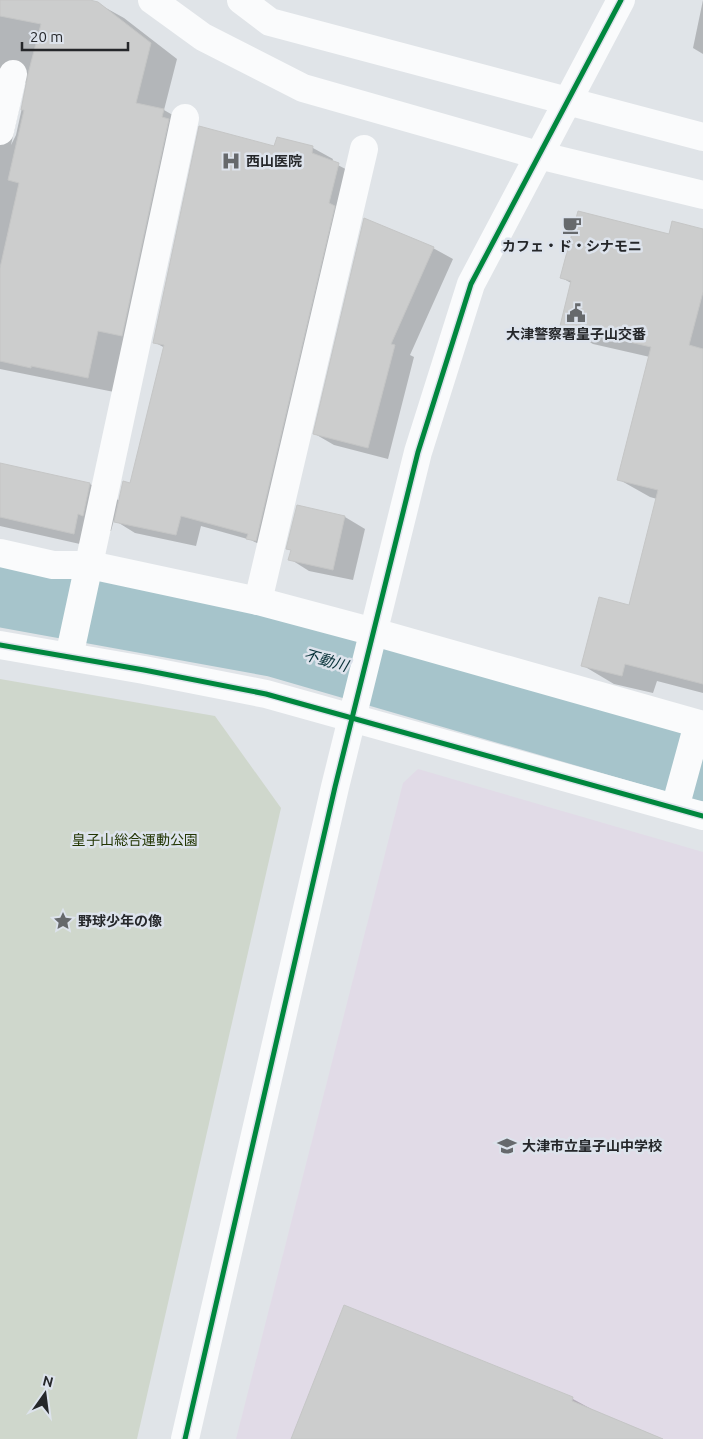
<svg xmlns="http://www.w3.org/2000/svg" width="703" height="1439" font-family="Ubuntu,'Noto Sans JP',sans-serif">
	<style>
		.education { fill: #e1dbe7 }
		.green { fill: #cfd7cc }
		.shadow { fill: #0003; fill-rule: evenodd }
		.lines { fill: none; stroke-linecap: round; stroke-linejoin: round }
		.river { stroke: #a6c4cb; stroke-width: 64 }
		.building { fill: #cccdcd; stroke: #c5c6c6 }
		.minor { stroke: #fafbfc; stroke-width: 28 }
		.tertiary { stroke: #fafbfc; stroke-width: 28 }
		.cycleway-casing { stroke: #dde3ec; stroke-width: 8 }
		.cycleway { stroke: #00873e; stroke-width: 5 }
		.labels { text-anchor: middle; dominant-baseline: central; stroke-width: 5; stroke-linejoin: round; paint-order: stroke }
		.poi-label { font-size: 14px; font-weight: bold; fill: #25272a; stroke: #dde3ec; text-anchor: start }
		.park-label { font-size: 14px; fill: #233604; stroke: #dde3ec }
		.water-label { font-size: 15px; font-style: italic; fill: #052f36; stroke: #dde3ec }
	</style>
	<rect width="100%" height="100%" fill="#e0e4e8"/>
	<polygon class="education" points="418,769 703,852 703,1439 236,1439 403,783"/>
	<polygon class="green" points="0,679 215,716 281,808 137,1439 0,1439"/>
	<g class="shadow">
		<path d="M0 0H85L97 3 124 18 177 59 164 110 190 125 114 392 0 369ZM29 76 16 135 11 145 24 86Z"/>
		<polygon points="703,0 703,54 693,48"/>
		<polygon points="278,138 313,148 333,159 332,162 359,176 268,549 251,540 201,526 196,546 135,533 114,520 111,531 106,530 102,549 0,526 0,465 90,484 120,501 131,484 165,348 154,342 275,147"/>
		<polygon points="703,231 703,693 657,681 653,693 614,684 582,665 629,606 657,499 650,497 618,479 650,357 593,344 562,326 571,283 562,278 670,236"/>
		<polygon points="433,248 453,259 410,355 414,357 388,459 334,445 315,434"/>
		<polygon points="298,506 345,517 365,529 353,580 309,571 290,559"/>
		<polygon points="344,1307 573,1399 595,1411 663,1439 292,1439"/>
	</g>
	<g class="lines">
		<polyline class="river" points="0,595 275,645 703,769"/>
	</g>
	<g class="building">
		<polygon points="0,0 90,0 98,2 151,43 136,103 164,109 162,117 169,119 122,336 98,331 88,378 31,366 31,368 0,361 0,268 19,183 8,180 24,110 21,110 28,74 41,24 0,16"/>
		<polygon points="199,126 274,146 277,137 313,146 312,153 339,163 329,203 335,206 256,541 246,539 248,534 181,516 176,535 114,522 123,481 130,483 164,345 153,343"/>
		<polygon points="578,211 669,234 672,221 703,229 703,292 689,345 703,349 703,684 625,664 622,676 581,666 599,597 629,605 658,490 617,480 651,347 560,326 571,281 560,278"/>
		<polygon points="364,218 434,247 391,344 395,345 368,448 313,434"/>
		<polygon points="0,463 90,483 83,516 78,514 74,534 0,517"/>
		<polygon points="297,505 345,516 333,570 288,560 291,550 286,549"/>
		<polygon points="344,1305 573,1397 572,1401 663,1439 291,1439"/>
	</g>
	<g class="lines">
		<g class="minor">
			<polyline points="0,131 13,74"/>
			<polyline points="0,553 53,565 90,565 258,601 364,149"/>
			<polyline points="258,601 374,632 703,725"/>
			<polyline points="69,657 185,118"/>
			<polyline points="675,808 698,724"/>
		</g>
		<g class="tertiary">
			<polyline points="152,0 203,37 303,88 538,155 703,195"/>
			<polyline points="241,0 270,22 703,137"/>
			<polyline points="0,645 144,670 266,694 703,816"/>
			<polyline points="185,1439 335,787 418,452 471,284 621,0"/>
		</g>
		<g class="cycleway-casing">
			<g id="cycleway">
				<polyline points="0,645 144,670 266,694 703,816"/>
				<polyline points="185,1439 335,787 418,452 471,284 621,0"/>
			</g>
		</g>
		<use href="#cycleway" class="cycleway"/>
	</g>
	<defs>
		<g id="hospital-bare" transform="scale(1.5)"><path d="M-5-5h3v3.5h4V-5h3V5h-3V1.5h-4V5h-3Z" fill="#66696c" stroke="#dde3ec" stroke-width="2.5" paint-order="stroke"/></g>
		<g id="cafe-bare" transform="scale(1.5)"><path d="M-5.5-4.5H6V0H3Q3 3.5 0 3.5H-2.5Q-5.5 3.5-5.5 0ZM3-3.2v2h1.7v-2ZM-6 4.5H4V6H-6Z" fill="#66696c" stroke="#dde3ec" stroke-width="2.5" paint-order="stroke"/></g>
		<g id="civic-bare" transform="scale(1.5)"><path d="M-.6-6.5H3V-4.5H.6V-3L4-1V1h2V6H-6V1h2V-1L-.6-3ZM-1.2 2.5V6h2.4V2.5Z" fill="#66696c" stroke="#dde3ec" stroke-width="2.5" paint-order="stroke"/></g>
		<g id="sight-bare" transform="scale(1.5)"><path d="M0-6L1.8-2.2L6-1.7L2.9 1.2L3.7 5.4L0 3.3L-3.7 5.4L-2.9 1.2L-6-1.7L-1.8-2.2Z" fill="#66696c" stroke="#dde3ec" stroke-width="2.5" paint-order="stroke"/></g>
		<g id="school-bare" transform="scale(1.5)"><path d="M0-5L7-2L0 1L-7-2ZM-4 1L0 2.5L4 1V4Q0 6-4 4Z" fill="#66696c" stroke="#dde3ec" stroke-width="2.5" paint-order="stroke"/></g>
	</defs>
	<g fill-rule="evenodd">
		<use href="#hospital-bare" x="231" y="161"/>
		<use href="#cafe-bare" x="572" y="225"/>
		<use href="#civic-bare" x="576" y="313"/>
		<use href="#sight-bare" x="63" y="921"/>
		<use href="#school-bare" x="507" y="1146"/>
	</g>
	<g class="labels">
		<g class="poi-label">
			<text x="246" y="161">西山医院</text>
			<text x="572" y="246" text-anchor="middle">カフェ・ド・シナモニ</text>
			<text x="576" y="334" text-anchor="middle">大津警察署皇子山交番</text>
			<text x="78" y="921">野球少年の像</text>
			<text x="522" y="1146">大津市立皇子山中学校</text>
		</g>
		<g class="park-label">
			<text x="135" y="840">皇子山総合運動公園</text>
		</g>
		<g class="water-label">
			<text transform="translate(326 660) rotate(16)">不動川</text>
		</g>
	</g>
	<g transform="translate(45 1394) rotate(14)" stroke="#dde3ec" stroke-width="4" paint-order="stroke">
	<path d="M0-4L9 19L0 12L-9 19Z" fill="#25272a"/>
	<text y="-8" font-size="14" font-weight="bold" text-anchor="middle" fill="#25272a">N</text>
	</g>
	<path d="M22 42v8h106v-8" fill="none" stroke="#25272a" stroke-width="2.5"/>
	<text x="30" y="42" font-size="15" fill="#25272a" stroke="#dde3ec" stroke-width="4" paint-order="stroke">20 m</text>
</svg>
